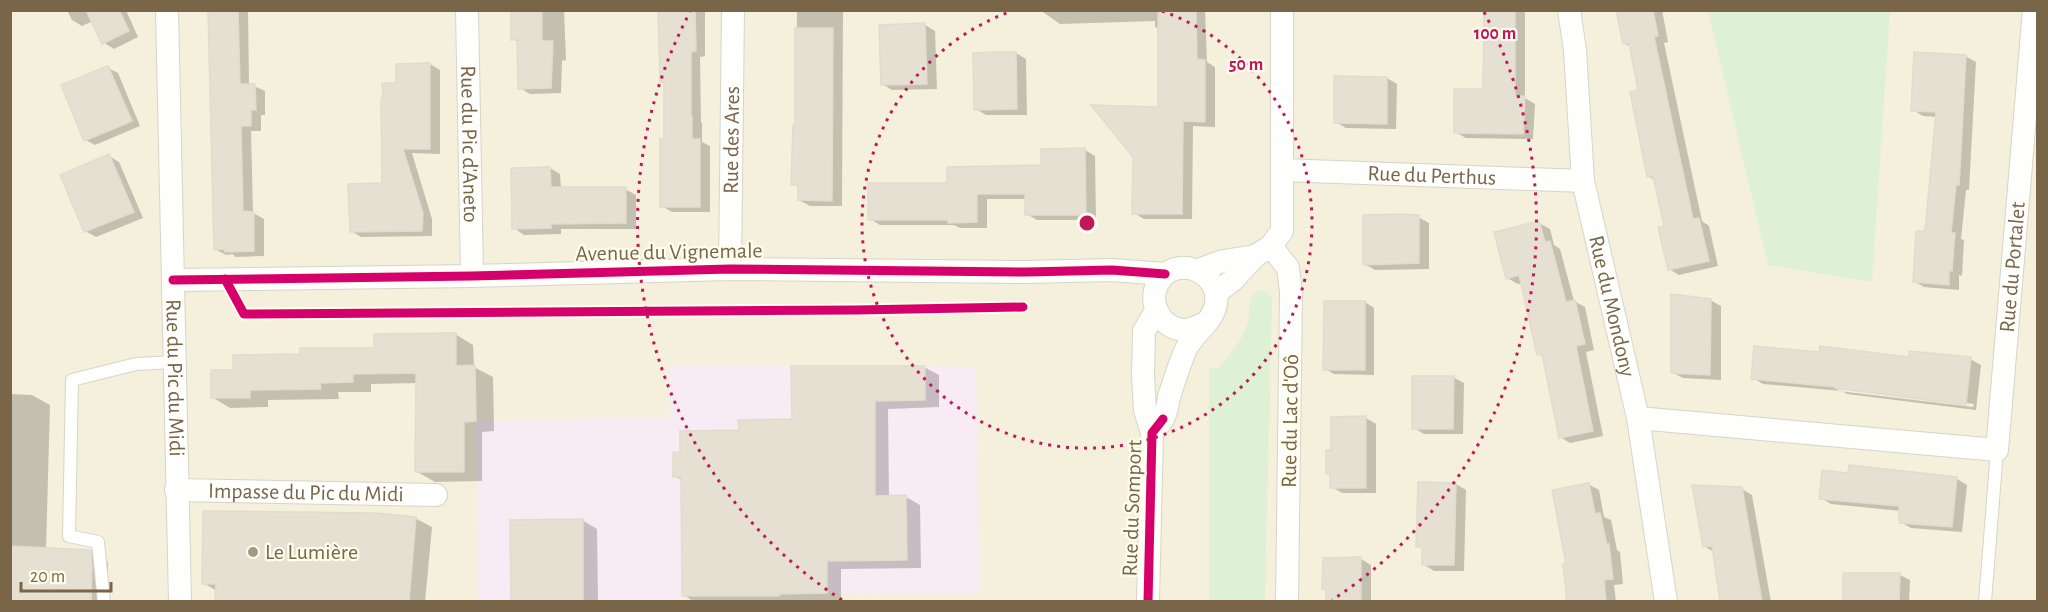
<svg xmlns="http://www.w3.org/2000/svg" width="2048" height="612" font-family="'Alegreya Sans',sans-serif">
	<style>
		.residential { fill: #f4f0db }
		.education { fill: #f8ebf3 }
		.green { fill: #def1d4 }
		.shadow { fill: #0003; fill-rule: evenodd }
		.building { fill: #e5e0d2; stroke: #e1dccc; stroke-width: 1.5 }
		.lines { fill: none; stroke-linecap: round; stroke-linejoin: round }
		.lane-casing { stroke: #d7d4c9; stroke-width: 14 }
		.street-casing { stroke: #d7d4c9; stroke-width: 24 }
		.lane { stroke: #fefefc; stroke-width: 12 }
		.street { stroke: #fefefc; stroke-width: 22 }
		.cycleway-casing { stroke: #fffded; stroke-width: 13 }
		.cycleway { stroke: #d6006c; stroke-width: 9 }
		.ring { fill: none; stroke: #c2185b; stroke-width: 3; stroke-dasharray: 3 6 }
		.poi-dot { fill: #a59981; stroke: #fffded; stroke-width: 2 }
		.labels { text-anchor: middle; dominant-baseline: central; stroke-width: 4.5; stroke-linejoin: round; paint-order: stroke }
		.street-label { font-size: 22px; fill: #796648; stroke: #fffded }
		.poi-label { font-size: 22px; fill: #796648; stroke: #fffded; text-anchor: start }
		.centre { fill: #c2185b; stroke: #fffded; stroke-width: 3 }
		.ring-label { font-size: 18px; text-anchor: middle; font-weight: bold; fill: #c2185b; stroke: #fffded; stroke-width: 4.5; stroke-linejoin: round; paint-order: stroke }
	</style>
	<rect width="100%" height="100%" fill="#f8f7eb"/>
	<rect class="residential" x="11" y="11" width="2026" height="590"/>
	<polygon class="education" points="668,366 925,366 976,367 980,593 779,594 683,596 683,602 478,601 476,421 671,417"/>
	<g class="green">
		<polygon points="1708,11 1890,11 1872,282 1768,265"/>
		<path d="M1258 291H1263L1272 297 1265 601H1209V368L1218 369C1229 355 1242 342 1247 325 1251 313 1246 299 1258 291Z"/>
	</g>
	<g class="shadow">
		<polygon points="67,10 126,10 138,37 114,49 103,42 93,21 82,26 72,20"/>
		<polygon points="210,10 248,10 249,86 254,86 265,91 265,115 261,115 261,131 251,131 253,213 264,219 264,256 236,257 232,254 226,255 215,249"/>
		<polygon points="512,10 564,10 566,60 562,61 561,93 530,94 520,88 519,42 512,39"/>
		<polygon points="661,10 705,10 705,56 700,57 701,122 702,123 702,142 710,146 710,212 672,212 662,206 666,141 665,84 661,82"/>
		<polygon points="797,10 843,10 842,206 810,206 799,200 800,188 793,184 796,127"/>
		<polygon points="1040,10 1205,10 1207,62 1215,67 1215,127 1193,126 1192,219 1144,219 1134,213 1134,157 1159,108 1160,29 1155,27 1155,21 1060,24"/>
		<polygon points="1486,10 1521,10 1525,13 1525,98 1535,104 1533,139 1466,138 1455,132 1485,91"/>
		<polygon points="1617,10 1662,10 1668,42 1664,43 1702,221 1709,226 1718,266 1679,275 1669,269 1665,227 1655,180 1648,176 1639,91 1631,47 1624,43"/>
		<polygon points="925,25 935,31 937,89 892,90 882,84"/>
		<polygon points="1016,53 1026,59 1027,115 986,115 976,109"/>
		<polygon points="1965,56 1976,62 1969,190 1966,190 1961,239 1964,240 1962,276 1959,275 1959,290 1924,287 1914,281 1926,233 1937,117 1923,116 1913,110"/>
		<polygon points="430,64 440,70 440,154 412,153 432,219 432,236 361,237 351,231 384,185 398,85"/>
		<polygon points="108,68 118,73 140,126 95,145 86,140"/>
		<polygon points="1387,78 1397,84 1396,129 1346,128 1336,122"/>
		<polygon points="1085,150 1095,156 1096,220 1037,220 1027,214 1027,199 987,199 987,228 960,228 954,225 880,225 870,219 949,185 1043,167"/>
		<polygon points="109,156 119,162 143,218 96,237 85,231"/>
		<polygon points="550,168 560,174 561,189 625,189 636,195 636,229 561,229 561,234 524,235 514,228"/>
		<polygon points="1418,217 1429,223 1429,269 1375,270 1364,264"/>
		<polygon points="1539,223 1550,229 1554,245 1560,249 1574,301 1585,307 1594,350 1586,352 1603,436 1570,443 1560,437 1543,357 1538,354 1522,283 1518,284 1507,278"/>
		<polygon points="1710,300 1721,306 1721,380 1683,378 1672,372"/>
		<polygon points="1365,302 1374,308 1374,375 1334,374 1325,369"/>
		<polygon points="455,334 473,345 474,367 493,377 494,431 482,432 482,481 435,482 416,471 417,383 371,384 371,392 338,392 339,399 268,400 268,407 230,408 212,397 234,372 302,356 376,349"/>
		<path d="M1910 359H1970L1981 365 1976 410 1847 394 1842 391 1763 384 1753 378ZM1835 387 1974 404 1973 407 1839 391Z"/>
		<polygon points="924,367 939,375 939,407 888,409 889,497 906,497 920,505 921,568 841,569 841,601 694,602 684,595 683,481 675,476 682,454 740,431 793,420"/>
		<polygon points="1453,377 1464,383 1463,434 1424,434 1414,428"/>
		<polygon points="10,394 32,395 50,405 46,549 90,551 108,562 108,602 10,602"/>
		<polygon points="1366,418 1376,424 1376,493 1342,493 1332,487 1333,451"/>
		<polygon points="1957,479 1967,485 1962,532 1911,528 1900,522 1901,511 1831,504 1821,498"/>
		<polygon points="1456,484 1466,490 1464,571 1434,571 1423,564 1424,549 1418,546"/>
		<polygon points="1588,484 1599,490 1604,517 1611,520 1617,550 1620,552 1623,584 1614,585 1616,602 1569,602 1568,565"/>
		<polygon points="1742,489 1752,495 1771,602 1722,602 1714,552 1704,546"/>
		<polygon points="415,518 432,527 425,602 217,602 217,591 203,583"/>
		<polygon points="582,520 597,529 598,602 513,602"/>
		<polygon points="1361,559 1371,565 1371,602 1327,602"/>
		<polygon points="1900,575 1910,580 1909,602 1845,602"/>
	</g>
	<g class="building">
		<polygon points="86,10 119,10 129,31 102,44"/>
		<polygon points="208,10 238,10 240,84 255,84 256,110 251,110 251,126 241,126 243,211 254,212 254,251 225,252 224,249 214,250"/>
		<polygon points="511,10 542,10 542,41 553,41 551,88 518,89 517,39 511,40"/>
		<polygon points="658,10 695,10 696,51 691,52 691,116 692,116 692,139 700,139 700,207 660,207 660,139 664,139 664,82 660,82"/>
		<polygon points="1158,10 1196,10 1197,59 1205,60 1205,122 1183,121 1182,214 1132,214 1133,157 1091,105 1158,107"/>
		<polygon points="1484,10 1515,10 1515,96 1525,96 1523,134 1454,133 1454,89 1483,89"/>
		<polygon points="1616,10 1653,10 1658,36 1654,37 1693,219 1699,218 1709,261 1668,270 1658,227 1664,226 1653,176 1647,177 1630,92 1638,90 1629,43 1623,44"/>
		<polygon points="925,23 927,84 881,85 879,25"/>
		<polygon points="795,28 833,28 832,201 798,200 798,185 791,185 793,125 795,125"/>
		<polygon points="995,52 1016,52 1017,109 974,110 973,53"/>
		<polygon points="1914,52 1966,55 1961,152 1959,185 1956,185 1951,233 1955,233 1952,271 1949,270 1949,285 1913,282 1916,231 1925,231 1936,112 1911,111"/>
		<polygon points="430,63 430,149 403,149 423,213 422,231 350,232 348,184 382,183 381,98 383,98 382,83 396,83 396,64"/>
		<polygon points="108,66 132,121 84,141 61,85"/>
		<polygon points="1334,76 1387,77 1387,124 1334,123"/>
		<polygon points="1085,148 1086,215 1025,215 1025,194 977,194 977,222 948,223 948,220 868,220 868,183 947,183 947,167 1041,165 1041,149"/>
		<polygon points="109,154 134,212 84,232 60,175"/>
		<polygon points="550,167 551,187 626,187 626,223 551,224 551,228 512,229 511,168"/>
		<polygon points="1402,214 1419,215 1419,263 1363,265 1363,215"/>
		<polygon points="1539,221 1545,242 1550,241 1566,302 1575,300 1585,344 1576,346 1593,431 1559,438 1542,354 1537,355 1519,275 1506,279 1494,232"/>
		<polygon points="1671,294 1711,299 1710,375 1671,373"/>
		<polygon points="1324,301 1365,301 1365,370 1323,370"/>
		<polygon points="456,333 456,366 475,365 476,421 464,422 464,472 415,472 416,373 353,374 353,382 320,383 321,389 250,390 250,398 211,398 211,370 233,370 233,355 300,354 300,348 374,348 374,334"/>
		<polygon points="1754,346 1819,352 1820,346 1909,357 1909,351 1971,357 1966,405 1835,388 1835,387 1751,379"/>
		<polygon points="791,366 925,366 925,400 875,401 875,496 906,495 907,560 827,561 827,593 779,594 779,596 682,596 681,477 673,477 673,452 680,453 680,431 739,430 738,420 792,419"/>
		<polygon points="1412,376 1454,376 1453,429 1412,429"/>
		<polygon points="1366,416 1366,488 1330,488 1330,474 1326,474 1326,450 1331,450 1331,417"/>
		<polygon points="1849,465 1957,477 1952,527 1899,523 1899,506 1819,499 1822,470 1848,473"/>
		<polygon points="1418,482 1456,483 1454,565 1422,565 1422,547 1416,547"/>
		<polygon points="1589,483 1595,514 1600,513 1607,545 1609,544 1613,579 1604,580 1606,602 1567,602 1563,564 1566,564 1552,490"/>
		<polygon points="1692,485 1742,487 1762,602 1720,602 1712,546 1703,547"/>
		<polygon points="203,511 376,513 416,517 409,602 215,602 216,584 202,584"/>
		<polygon points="583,519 583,602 511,602 510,520"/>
		<polygon points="10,546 91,550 92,567 91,602 10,602"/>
		<polygon points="1361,557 1361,602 1326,602 1326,589 1322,589 1323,558"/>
		<polygon points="1843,573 1900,573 1899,602 1843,602"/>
	</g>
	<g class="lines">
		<g class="lane-casing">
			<g id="lane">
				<polyline points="104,602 98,542 69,536 72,380 136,364 174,362"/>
				<polyline points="1985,602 1997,450"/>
			</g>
		</g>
		<g class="street-casing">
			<g id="street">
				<path id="s1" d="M167 10 180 602"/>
				<path id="s2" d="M467 10 472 276"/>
				<path id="s3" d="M1569 10 1575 50 1583 181 1638 418 1666 602"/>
				<path id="s4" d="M1282 170 1583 181"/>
				<polyline points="1271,246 1288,268 1291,292 1287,602"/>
				<path id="s5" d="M730 269 733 10"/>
				<polyline points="1198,270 1223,261 1255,256"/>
				<polyline points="173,280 472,276 730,269 1027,272 1112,270 1165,274"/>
				<polyline points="1216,293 1233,280 1255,256 1271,246 1282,231 1282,10"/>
				<path id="s6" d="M1638 418 1997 450 2034 10"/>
				<path d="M1152 433C1155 429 1160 424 1163 419 1166 413 1168 404 1169 397 1174 381 1179 365 1186 349 1193 334 1213 322 1216 304 1221 271 1175 253 1158 283 1147 302 1161 329 1184 330 1192 330 1198 326 1205 323"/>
				<path id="s7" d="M176 490 436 495"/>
				<polyline points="1148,602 1152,433 1145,410 1143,375 1144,331 1156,311"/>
			</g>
		</g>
		<use href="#lane" class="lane"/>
		<use href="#street" class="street"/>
		<g class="cycleway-casing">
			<g id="cycleway">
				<polyline points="225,279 244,314 856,310 1023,307"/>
				<polyline points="173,280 472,276 730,269 1027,272 1112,270 1165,274"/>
				<polyline points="1148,602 1152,433 1163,419"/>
			</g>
		</g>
		<use href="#cycleway" class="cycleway"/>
	</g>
	<g class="ring">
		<path d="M1162 11A225 225 0 1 1 1012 11"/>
		<path d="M842 600A450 450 0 0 1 690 12M1484 12A450 450 0 0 1 1332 600"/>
	</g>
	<circle class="poi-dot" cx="253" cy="552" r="6"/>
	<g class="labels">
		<g class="street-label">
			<text stroke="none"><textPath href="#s5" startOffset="129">Rue des Ares</textPath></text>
			<text stroke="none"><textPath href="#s2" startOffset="134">Rue du Pic d'Aneto</textPath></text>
			<text stroke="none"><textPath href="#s4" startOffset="150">Rue du Perthus</textPath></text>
			<text transform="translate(669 252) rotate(-1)">Avenue du Vignemale</text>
			<text stroke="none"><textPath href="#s6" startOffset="544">Rue du Portalet</textPath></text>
			<text stroke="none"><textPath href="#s3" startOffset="300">Rue du Mondony</textPath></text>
			<text stroke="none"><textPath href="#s1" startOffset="368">Rue du Pic du Midi</textPath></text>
			<text transform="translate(1290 421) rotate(-89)">Rue du Lac d'Oô</text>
			<text stroke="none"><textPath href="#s7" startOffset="130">Impasse du Pic du Midi</textPath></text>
			<text transform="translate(1132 508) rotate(-88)">Rue du Somport</text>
		</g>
		<g class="poi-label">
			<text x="265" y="552">Le Lumière</text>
		</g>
	</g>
	<circle cx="1087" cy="223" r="9" class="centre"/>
	<g class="ring-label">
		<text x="1495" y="39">100 m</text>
		<text x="1246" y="70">50 m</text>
	</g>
	<rect width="2048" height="612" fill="none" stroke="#796648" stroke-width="24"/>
	<path d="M21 582v9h90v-9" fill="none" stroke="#796648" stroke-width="3"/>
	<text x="30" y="582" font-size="18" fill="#796648" stroke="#fffded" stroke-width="4.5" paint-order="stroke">20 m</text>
</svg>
